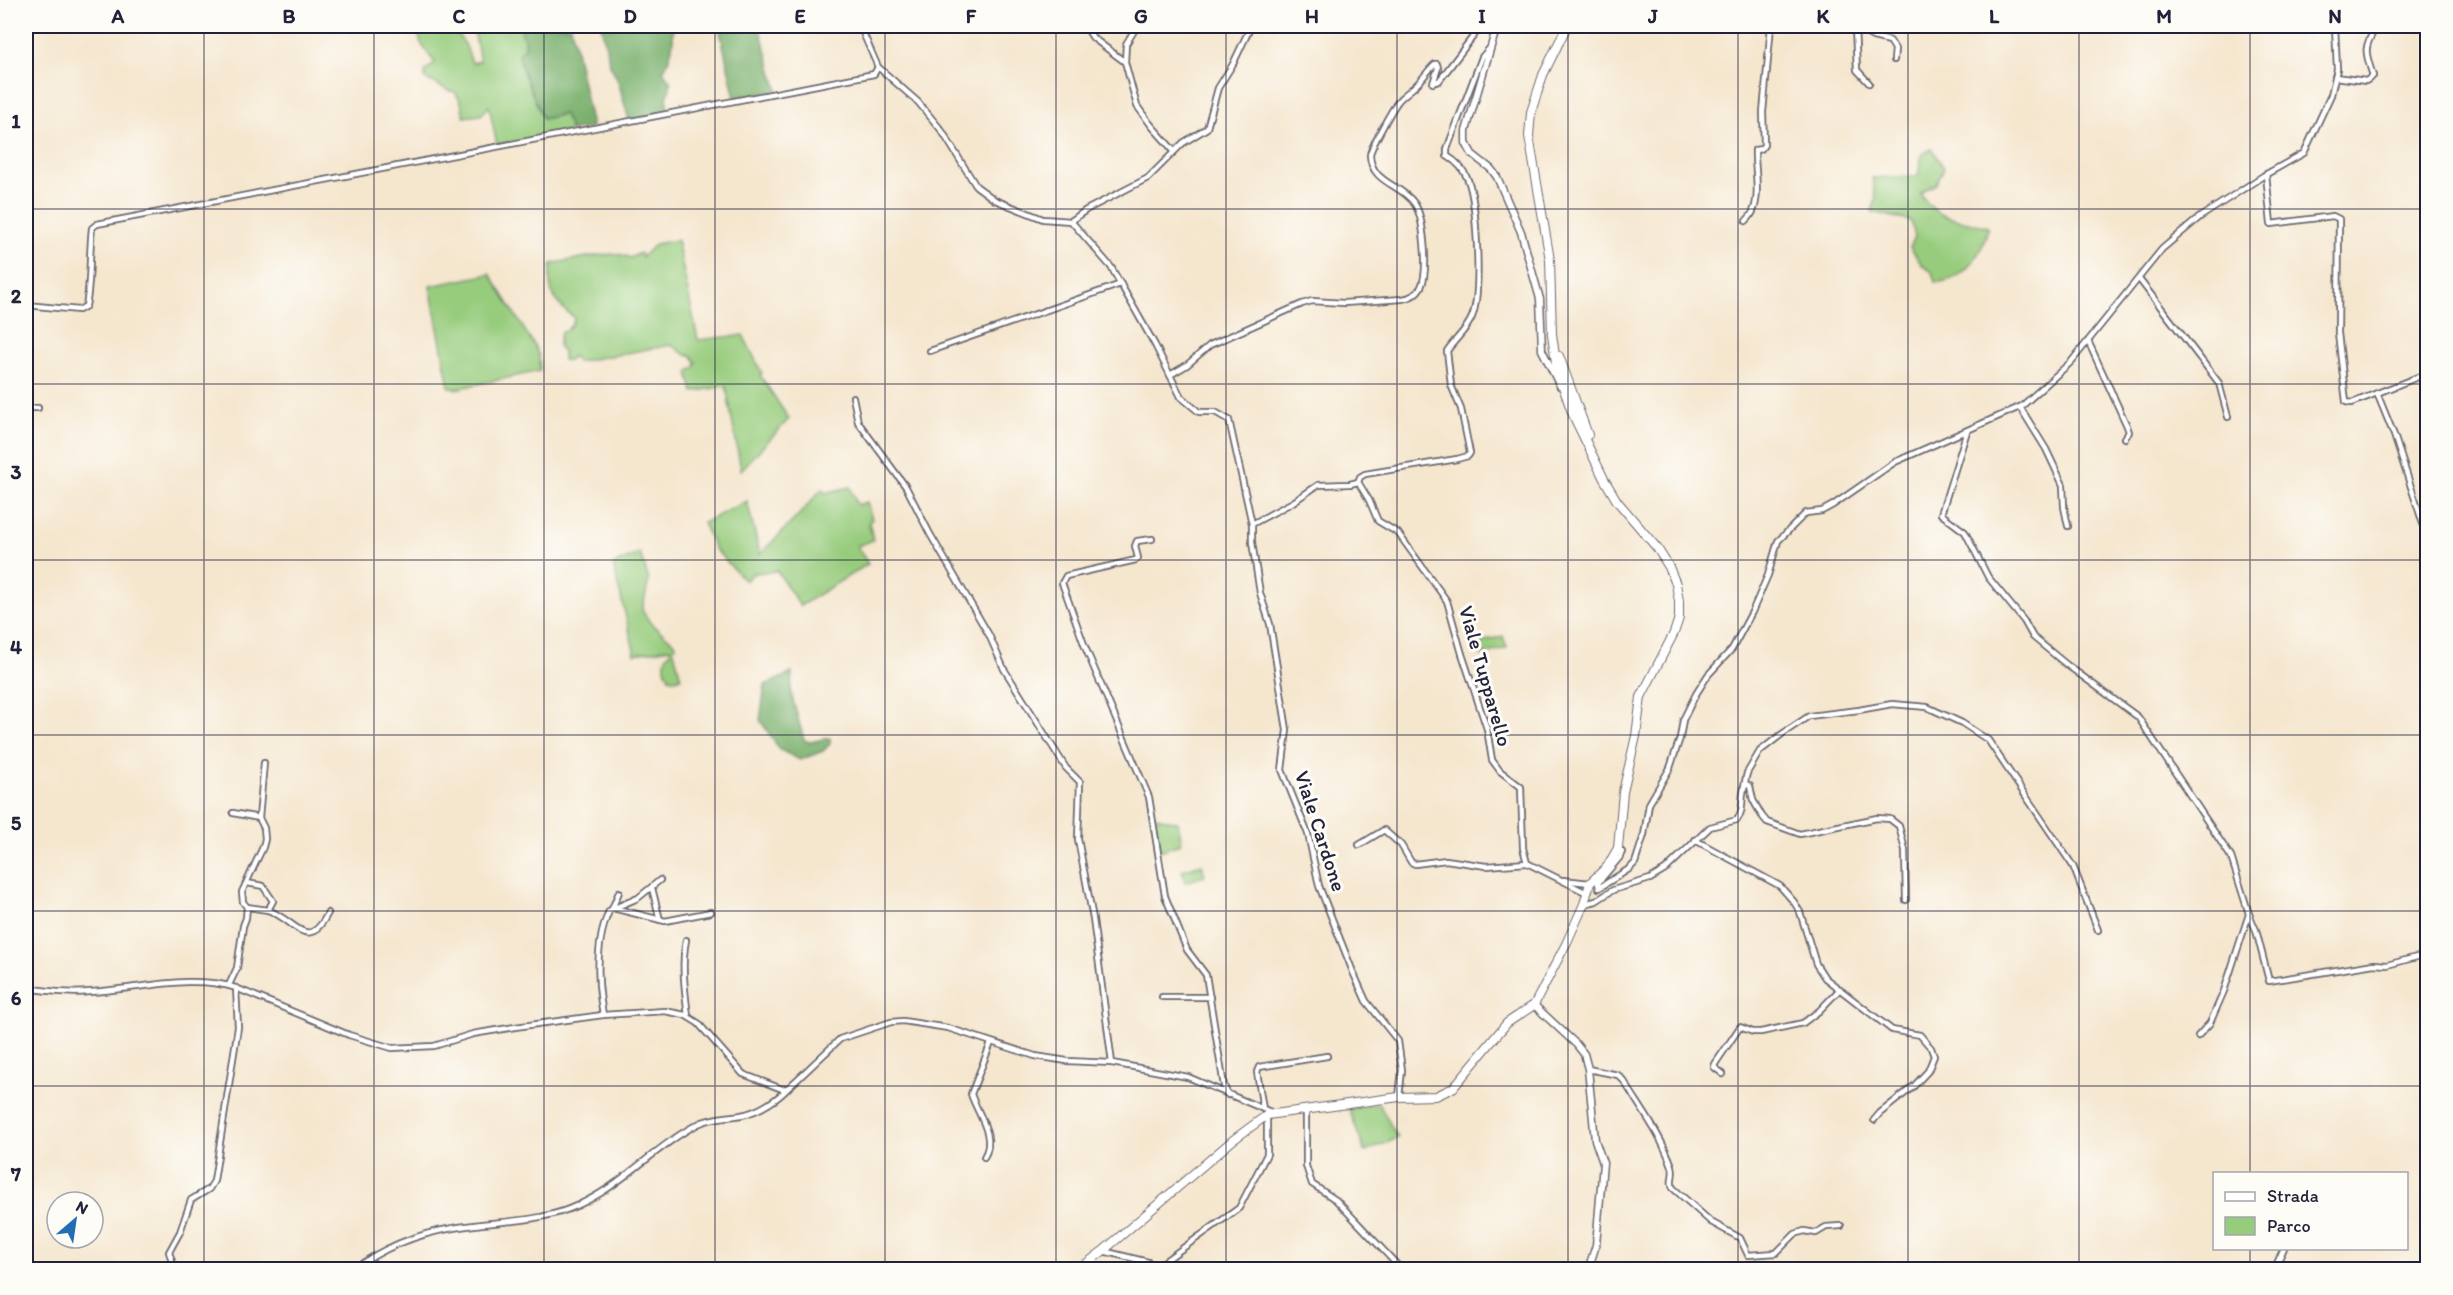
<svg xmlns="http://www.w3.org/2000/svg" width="2453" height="1295" font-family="Itim,sans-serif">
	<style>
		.green { fill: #97cc7d; stroke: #5c775c; stroke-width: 1.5 }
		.forest { fill: #79b06c; stroke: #4e6954; stroke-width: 1.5 }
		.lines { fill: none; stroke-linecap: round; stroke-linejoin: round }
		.minor-casing { stroke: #6c676e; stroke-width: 8 }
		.tertiary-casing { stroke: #6c676e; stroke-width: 9 }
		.primary-casing { stroke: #6c676e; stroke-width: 10 }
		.minor { stroke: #fff; stroke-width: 4.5 }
		.tertiary { stroke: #fff; stroke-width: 6 }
		.primary { stroke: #fff; stroke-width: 8 }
		.grid { fill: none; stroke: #22223b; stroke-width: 1.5; stroke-opacity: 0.55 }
		.labels { text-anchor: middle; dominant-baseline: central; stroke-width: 6; stroke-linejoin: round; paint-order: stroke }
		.street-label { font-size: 21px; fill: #22223b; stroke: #fdfcf7 }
		.neatline { fill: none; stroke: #22223b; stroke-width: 2 }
		.grid-label { font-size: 20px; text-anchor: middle; font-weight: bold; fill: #22223b }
	</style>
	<rect width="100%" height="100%" fill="#fdfcf7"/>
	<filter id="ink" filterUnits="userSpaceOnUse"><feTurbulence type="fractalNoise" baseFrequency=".0167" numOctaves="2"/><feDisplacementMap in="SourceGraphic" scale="12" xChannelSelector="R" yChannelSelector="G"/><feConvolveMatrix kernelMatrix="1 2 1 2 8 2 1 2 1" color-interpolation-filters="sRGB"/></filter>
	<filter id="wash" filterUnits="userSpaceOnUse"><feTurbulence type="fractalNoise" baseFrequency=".008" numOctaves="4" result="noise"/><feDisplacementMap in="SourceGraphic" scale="24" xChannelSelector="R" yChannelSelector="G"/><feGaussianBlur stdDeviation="1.35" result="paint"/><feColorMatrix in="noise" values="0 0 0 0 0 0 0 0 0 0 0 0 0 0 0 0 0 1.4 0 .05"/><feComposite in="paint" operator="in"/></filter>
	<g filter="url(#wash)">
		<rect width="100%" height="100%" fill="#f5e6ce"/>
		<g class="green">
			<path d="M421 26H455V30L466 46 472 63 480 61 473 26H520L527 47 522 69 543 119 565 114 571 131 497 145 489 106 481 115 464 117 461 102 455 92C443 91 435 81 425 79V71L435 63C427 51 414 41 421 26Z"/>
			<path d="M1932 149 1944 168 1936 184 1920 193C1937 222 1958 218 1988 227 1984 252 1963 283 1935 282L1932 272 1922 265 1910 247 1915 237 1911 221 1872 212 1876 199 1872 178 1918 176 1922 154Z"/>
			<path d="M677 240 698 340 743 335 762 373 760 375 789 419 741 470 726 386 693 392 688 372 695 367 696 362 691 355H686L671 345 577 362 573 356 569 360H563V351L558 346 561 332 566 331 573 323 574 317C554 304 545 287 552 264 569 261 617 248 630 258L640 253 642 257 655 244Z"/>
			<polygon points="490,274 534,345 539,356 540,371 455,389 449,387 430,286"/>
			<polygon points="850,487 857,505 867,502 872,519 869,522 873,540 857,546 868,564 800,606 777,571 754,573 745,581 715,549 703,523 747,501 760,554 796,518 822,489 825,493"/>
			<path d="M640 553 649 580 642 610 651 624 675 643 676 646 673 648 681 678 672 679 669 678C664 670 663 663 667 655L670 654V648L635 654 613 565Z"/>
			<polygon points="1503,636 1507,648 1481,655 1478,643"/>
			<polygon points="1153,816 1178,822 1181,838 1180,844 1160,851"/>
			<polygon points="1202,864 1205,876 1185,882 1182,870"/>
			<polygon points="1379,1104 1398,1138 1365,1152 1349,1109"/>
		</g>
		<g class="forest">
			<polygon points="520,26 571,26 592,127 571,131 564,114 543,119 522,69 519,53 526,47"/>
			<path d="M601 26H673C674 42 672 57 663 71L671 83 667 99 668 112 629 120 618 81 610 65Z"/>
			<polygon points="753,26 759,26 778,91 735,98 720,32"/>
			<polygon points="792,673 791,693 804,740 810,742 830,738 830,744 823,751 800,760 780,750 760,720 765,685"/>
		</g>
	</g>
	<g filter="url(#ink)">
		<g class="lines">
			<g class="minor-casing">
				<g id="minor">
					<polyline points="860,26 878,67 918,102 942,131 976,186 995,200 1043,219 1071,221"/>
					<polyline points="1085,26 1093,38 1125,62 1137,106 1151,125 1174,151"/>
					<polyline points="1852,26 1873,37 1890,41 1895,49 1894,60"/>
					<polyline points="1855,28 1857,70 1869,83"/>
					<polyline points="1125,62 1126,44 1137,26"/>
					<path d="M2335 77 2366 81 2373 76C2366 54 2362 48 2376 28"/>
					<polyline points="2266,174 2271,224 2333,216 2339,219 2338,333 2346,402 2352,403 2428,373"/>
					<polyline points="1071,221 1111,267 1155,345 1181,397 1199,412 1215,412 1229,420 1252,524 1252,542 1260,593 1270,624 1287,730 1282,770 1308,834 1319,886 1353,972 1366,1001 1398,1041 1402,1070 1399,1097"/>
					<polyline points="1071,221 1086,210 1148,178 1183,143 1207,128 1218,88 1233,64 1251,26"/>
					<path d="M1746 221C1764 206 1754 171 1755 150L1761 149 1764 145 1763 112 1771 26"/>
					<polyline points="2139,279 2219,383 2228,417"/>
					<path d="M26 305 79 310 86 306C91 280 89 254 92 228L97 224 874 74 878 67"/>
					<polyline points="2088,341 2127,426 2129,432 2125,438"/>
					<polyline points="930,351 1121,284"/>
					<path d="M1170 375 1187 365 1210 345 1302 304 1312 301 1344 303 1402 299C1410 298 1417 294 1421 287 1429 272 1424 216 1414 203 1401 184 1371 183 1370 155 1370 149 1394 105 1400 99 1406 93 1414 88 1420 81 1425 76 1429 69 1435 64H1437L1438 68 1433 83 1439 81 1481 26"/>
					<polyline points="2377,393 2394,435 2428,539"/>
					<polyline points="853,397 858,422 906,487 930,534 989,635 1004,669 1066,768 1080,782 1078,839 1093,919 1112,1063"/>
					<polyline points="2020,407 2046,449 2063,485 2064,507 2068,526"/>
					<polyline points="26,408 38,408"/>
					<polyline points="1967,431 1941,514 1965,532 1988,577 2024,621 2033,637 2067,665 2138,717 2231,857 2249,914 2256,930 2269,981 2374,964 2387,965 2428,954"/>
					<polyline points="1358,482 1369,500 1378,521 1398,533 1447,601 1462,654 1487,729 1492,760 1500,771 1521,787 1523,848 1527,863 1587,893"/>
					<path d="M1252 524 1293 502 1318 485 1350 484 1358 482 1360 477 1365 474 1457 459 1468 456 1470 453 1461 409 1451 385 1447 351C1455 339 1467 330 1472 317 1482 293 1477 204 1468 180 1464 170 1456 161 1447 156V149L1482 57 1488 50"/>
					<polyline points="1152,539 1137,541 1135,546 1138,558 1136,560 1066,576 1062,583 1085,647 1149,797 1165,896 1187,950 1206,975 1224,1086 1228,1095"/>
					<polyline points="1744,786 1747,773 1760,751 1782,734 1809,716 1859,710 1892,704 1927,707 1962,723 1988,740 2073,866 2098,930"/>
					<polyline points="233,813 259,818"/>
					<polyline points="1695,840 1780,886 1794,902 1800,912 1816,964 1825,978 1892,1030 1920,1035 1931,1048 1934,1056 1928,1071 1914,1086 1880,1113 1874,1120"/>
					<polyline points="1359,845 1384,830 1401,845 1411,862 1415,864 1446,860 1486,866 1527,863"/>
					<polyline points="1618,848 1622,852 1620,857 1598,883 1599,888 1629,869 1635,863 1644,835 1649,804 1670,768 1680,738 1683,720 1696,694 1708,675 1732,649 1752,612 1768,575 1778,541 1806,513 1822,511 1833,505 1895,462 2022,406 2071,362 2162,249 2200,217 2263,176 2304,153 2331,95 2337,69 2335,26"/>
					<polyline points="1563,880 1590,883"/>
					<polyline points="247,883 263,886 273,901 268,910 247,907"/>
					<polyline points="652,888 660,920"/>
					<polyline points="619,892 612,909 638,898 660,880"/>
					<path d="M1584 904 1596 901 1613 890 1650 879 1665 870 1710 827 1737 820C1746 808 1739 795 1746 784L1750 786 1753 800 1762 816 1767 822 1800 834 1877 818 1890 819 1899 826 1905 850 1906 900"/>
					<path d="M268 910C297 921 307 953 328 913"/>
					<path d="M686 940C681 965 685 991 688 1016"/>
					<polyline points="229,985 237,968 243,926 246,918 247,907 243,902 242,892 263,847 265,839 264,828 259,818 264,763"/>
					<path d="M26 988C47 991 68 994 90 992 135 990 193 973 236 988L349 1035 392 1048 434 1046 473 1034 515 1027 603 1015 665 1011 685 1015 698 1023 743 1074 782 1089 788 1088 800 1077 840 1039 891 1022 903 1021 948 1028 1035 1056 1067 1061 1112 1063 1188 1077 1273 1113"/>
					<polyline points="1162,997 1210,997"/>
					<path d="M603 1015C597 982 595 943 609 911L612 909H617L665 921 711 912"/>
					<polyline points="2198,1036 2210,1023 2224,991 2249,914"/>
					<path d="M1588 1069 1618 1075 1624 1081C1641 1109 1661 1135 1672 1166 1675 1175 1669 1181 1673 1188L1711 1222 1740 1238 1748 1255 1776 1253 1795 1234 1804 1231 1816 1233 1826 1227 1841 1226"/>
					<polyline points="1723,1074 1714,1067 1715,1064 1740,1027 1753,1032 1761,1032 1803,1023 1819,1011 1840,989"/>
					<polyline points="1263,1109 1257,1072 1259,1067 1327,1056"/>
					<polyline points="1306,1109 1306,1166 1312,1184 1336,1200 1402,1270"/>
					<path d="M984 1157C997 1137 977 1113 971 1094L991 1043"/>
					<polyline points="1103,1251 1148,1262 1155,1268 1239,1208 1267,1154 1267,1116"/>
					<polyline points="175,1270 169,1252 180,1232 191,1200 209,1189 214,1181 238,1027 236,988"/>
					<path d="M353 1270C382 1248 418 1234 453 1228 491 1221 533 1223 569 1209 619 1190 652 1148 698 1124 714 1116 729 1118 746 1114 761 1110 778 1099 788 1088"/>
					<polyline points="2274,1270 2284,1248"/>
				</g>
			</g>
			<g class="tertiary-casing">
				<g id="tertiary">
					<polyline points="1497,26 1466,131 1466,143 1472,154 1491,169 1497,177 1521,232 1540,299 1542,350 1560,386"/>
					<polyline points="1534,1005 1576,1044 1584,1054 1588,1069 1595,1140 1603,1163 1596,1245 1588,1270"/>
				</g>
			</g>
			<g class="primary-casing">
				<g id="primary">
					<polyline points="1559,356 1588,435"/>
					<polyline points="1078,1270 1103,1251 1233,1140 1267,1115 1399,1097 1436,1096 1453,1088 1507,1023 1534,1005 1567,942 1584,904 1590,883 1607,867 1618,848 1623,792 1636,736 1641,697 1674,633 1679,618 1679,601 1676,584 1669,567 1657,548 1617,501 1604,479 1573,415 1557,370 1552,334 1550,260 1529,136 1531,112 1543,75 1567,26"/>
				</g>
			</g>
			<use href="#minor" class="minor"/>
			<use href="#tertiary" class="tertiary"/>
			<use href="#primary" class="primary"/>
		</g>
	</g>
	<path class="grid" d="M204 26V1270M374 26V1270M544 26V1270M715 26V1270M885 26V1270M1056 26V1270M1226 26V1270M1397 26V1270M1568 26V1270M1738 26V1270M1908 26V1270M2079 26V1270M2250 26V1174M26 209H2428M26 384H2428M26 560H2428M26 735H2428M26 911H2428M26 1086H2428M2250 1248V1270"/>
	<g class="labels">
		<g class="street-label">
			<text transform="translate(1486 676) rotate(74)">Viale Tupparello</text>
			<text transform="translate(1321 831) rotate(72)">Viale Cardone</text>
		</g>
	</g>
	<rect width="2453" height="1295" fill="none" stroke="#fdfcf7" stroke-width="66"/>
	<rect x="2213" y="1172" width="195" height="78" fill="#fdfcf7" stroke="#a5a5ac" stroke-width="1.5"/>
	<rect x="2225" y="1192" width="30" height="9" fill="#ffffff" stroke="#a5a5ac" stroke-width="1.5"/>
	<text x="2267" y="1202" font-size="18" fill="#22223b">Strada</text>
	<rect x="2225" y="1217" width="30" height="18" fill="#97cc7d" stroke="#a5a5ac" stroke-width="1.5"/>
	<text x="2267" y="1232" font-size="18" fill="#22223b">Parco</text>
	<g transform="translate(75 1220) rotate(29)"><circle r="28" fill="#fdfcf7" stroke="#a5a5ac" stroke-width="1.5"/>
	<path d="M0-4.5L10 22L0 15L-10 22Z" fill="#1f6fb2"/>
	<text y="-9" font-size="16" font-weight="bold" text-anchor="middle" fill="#22223b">N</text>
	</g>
	<rect x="33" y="33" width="2387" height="1229" class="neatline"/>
	<g class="grid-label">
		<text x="118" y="23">A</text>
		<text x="289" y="23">B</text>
		<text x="459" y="23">C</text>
		<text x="630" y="23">D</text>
		<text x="800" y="23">E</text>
		<text x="971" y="23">F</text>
		<text x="1141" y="23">G</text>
		<text x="1312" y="23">H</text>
		<text x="1482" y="23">I</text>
		<text x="1653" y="23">J</text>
		<text x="1823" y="23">K</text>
		<text x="1994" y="23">L</text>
		<text x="2164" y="23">M</text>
		<text x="2335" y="23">N</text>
		<text x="16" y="128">1</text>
		<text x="16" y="303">2</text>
		<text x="16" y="479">3</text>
		<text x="16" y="654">4</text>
		<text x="16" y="830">5</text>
		<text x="16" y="1005">6</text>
		<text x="16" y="1181">7</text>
	</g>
</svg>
